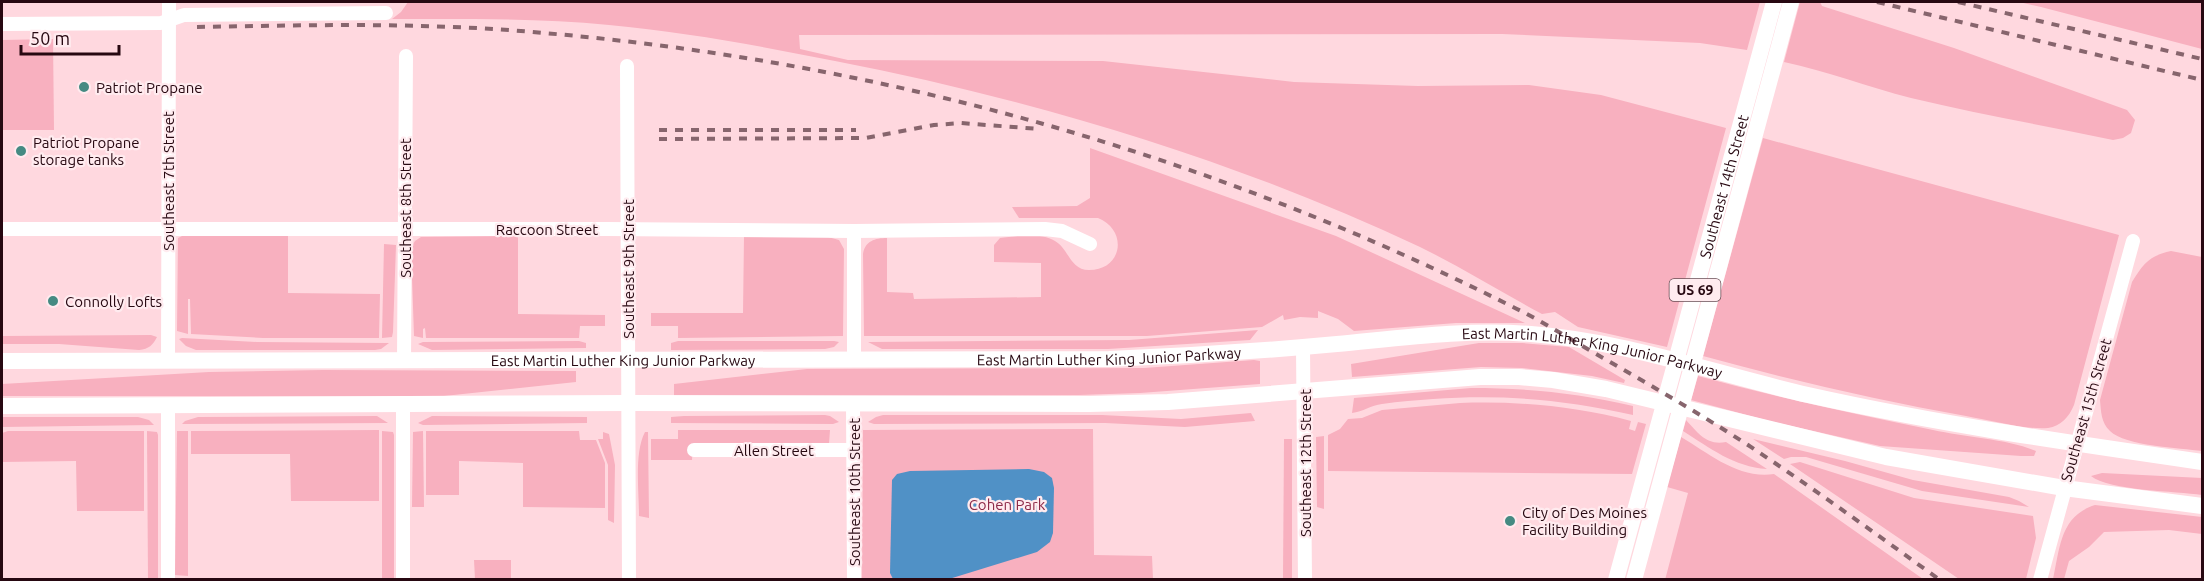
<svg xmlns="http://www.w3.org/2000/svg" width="2204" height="581" font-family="Ubuntu,sans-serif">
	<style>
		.green { fill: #f8b0bf }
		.water { fill: #5091c6 }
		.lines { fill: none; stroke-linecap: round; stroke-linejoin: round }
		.minor { stroke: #fff; stroke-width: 14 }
		.major { stroke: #fff; stroke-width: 16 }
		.rail { stroke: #87656d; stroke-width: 4; stroke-dasharray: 8 8; stroke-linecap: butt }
		.poi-dot { fill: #458a82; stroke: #ffebef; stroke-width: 2 }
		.labels { text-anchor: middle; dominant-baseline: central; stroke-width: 4.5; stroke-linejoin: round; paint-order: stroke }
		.shield { fill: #ffebef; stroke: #684c54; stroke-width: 1.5 }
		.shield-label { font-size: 14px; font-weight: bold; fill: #270811 }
		.poi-label { font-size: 15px; fill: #270811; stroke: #ffebef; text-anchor: start }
		.street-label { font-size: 15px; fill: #270811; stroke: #ffebef }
		.park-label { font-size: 15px; fill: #8d2a49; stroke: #ffebef }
	</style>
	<rect width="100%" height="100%" fill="#ffd8df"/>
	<g class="green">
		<path d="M408 2H1760L1747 50 1700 43 1502 34 799 35 800 49 848 60 1103 61 1294 82 1418 86 1529 85 1601 95 1726 128 1667 347 1578 327 1555 312 1542 314C1501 292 1461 267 1420 247 1235 160 1036 100 835 61 760 46 685 32 609 25 537 18 465 19 392 19L401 12Z"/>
		<path d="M1800 2H1820L1822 6 1954 48 2127 110 2135 120 2131 133 2123 138 2113 140C2046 126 1978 114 1911 98 1868 87 1827 71 1784 62Z"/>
		<polygon points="2019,2 2202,2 2202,49 2041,7"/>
		<polygon points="53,39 54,130 2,130 2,40"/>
		<path d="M1763 138 2119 235 2074 405C2069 417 2061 426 2048 428 2026 430 1989 420 1966 416 1878 400 1790 380 1703 356Z"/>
		<path d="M1090 148 1336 236 1525 323H1456L1354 331 1338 319 1318 311V318L1300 317 1284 320 1283 315 1262 327 1147 336H864L863 254C865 241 875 238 887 238V292L913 293 914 299 1041 297V263L994 262V245L1000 238C1016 236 1040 232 1055 241 1069 249 1070 270 1089 270 1123 270 1128 230 1098 218H1019L1012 207 1077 206 1090 198Z"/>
		<polygon points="182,236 288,236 288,293 380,294 379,338 263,338 191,334 190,299 188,299 188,334 177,331 178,238"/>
		<polygon points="518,236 518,314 605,315 605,326 580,326 579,338 426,338 425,328 423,329 423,338 414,336 411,248 415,241 421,237"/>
		<polygon points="744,236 828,237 839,240 844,249 843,336 678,338 678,326 651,326 651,313 743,313"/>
		<polygon points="384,244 396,245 393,332 392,337 382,338"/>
		<path d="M2171 251 2202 257V451C2180 448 2125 446 2110 431 2101 423 2101 411 2100 400L2132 282C2144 263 2149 256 2171 251Z"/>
		<polygon points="1258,330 1250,340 1108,349 882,349 868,342 1129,340"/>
		<path d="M151 335 157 337C153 345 149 349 139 350L59 344H2V336Z"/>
		<polygon points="182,338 257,342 389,343 381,349 375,350 196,350 186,346 179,339"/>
		<polygon points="579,341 586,343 586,348 432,350 418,344 423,342"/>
		<polygon points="678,341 834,341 839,342 834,347 825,349 671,350 671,343"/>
		<polygon points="1479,343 1522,343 1569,347 1625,380 1624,383 1592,376 1522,368 1481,367 1352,377 1351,364"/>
		<polygon points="1254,360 1260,361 1260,384 1140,393 1079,395 674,396 674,384 807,369 1144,368"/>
		<polygon points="323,370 576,371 576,382 444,396 2,396 2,384 209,372"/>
		<path d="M1698 376C1776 397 1854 414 1933 430 1964 437 2008 439 2036 451L2034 456H2021L1880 446 1773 422 1691 400Z"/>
		<path d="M1471 388C1526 388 1579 393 1633 406V415C1545 395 1471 393 1382 404 1371 405 1363 412 1352 413L1354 398Z"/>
		<path d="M1460 403C1518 401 1575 406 1631 421L1629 429 1635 431 1638 422 1646 424 1632 474 1328 471V435L1340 429 1348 419 1362 418 1382 410Z"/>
		<polygon points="1251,413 1255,421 1185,427 1105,423 874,424 868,422 876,417 883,415 1102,415 1181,419"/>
		<polygon points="825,415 830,416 839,422 833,424 671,423 671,417 684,416"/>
		<polygon points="377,416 388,423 182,424 185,421 198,417"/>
		<polygon points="432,416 587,417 587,423 423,425 418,423"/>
		<polygon points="2,417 138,417 149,420 154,425 2,427"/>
		<path d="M1686 420C1698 433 1707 446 1726 442L1767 469C1734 467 1710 448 1683 431Z"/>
		<polygon points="1093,429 1094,555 1152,556 1153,579 862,580 863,430"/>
		<polygon points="379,430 379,501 291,501 290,454 191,454 191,431"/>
		<polygon points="678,430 830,430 829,444 693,444 692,460 651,460 651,439 678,439"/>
		<polygon points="8,431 144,431 144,511 77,511 76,461 2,462 2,433"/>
		<polygon points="147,431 157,432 158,435 158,579 148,579"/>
		<polygon points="177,431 188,431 188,576 175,575"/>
		<polygon points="382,431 393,432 394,435 394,579 382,579"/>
		<polygon points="423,431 424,507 412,507 413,432"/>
		<polygon points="426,431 579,431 580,440 596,440 605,463 605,508 523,507 523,463 459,461 459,495 426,495"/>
		<polygon points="603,432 609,434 615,465 614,523 608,520 608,465 598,439 603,439"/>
		<path d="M645 432H648L649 518 639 516C639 491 634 453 645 432Z"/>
		<polygon points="1324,436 1324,509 1317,507 1316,437"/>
		<path d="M1681 437C1710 454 1738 479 1774 474L1923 579 1665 580 1688 493 1667 487Z"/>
		<polygon points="1284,439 1292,439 1292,579 1283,579"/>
		<polygon points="1753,439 1845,461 1913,480 2009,497 2019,501 2029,507 1922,491 1806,457 1791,457 1784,459"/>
		<polygon points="1800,462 1914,498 2033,516 2036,538 2026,579 1959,579 1790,464"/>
		<path d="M2102 473 2202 478V495C2176 491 2110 491 2091 476Z"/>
		<path d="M2095 505 2202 517V534L2169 530 2104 532 2089 547 2069 561 2064 579H2053C2060 548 2060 516 2095 505Z"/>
		<polygon points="474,560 511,560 511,579 475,579"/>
	</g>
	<polygon class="water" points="1029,469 1044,472 1052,478 1054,488 1053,533 1050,542 1037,552 949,579 893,579 890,573 892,480 897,474 910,471"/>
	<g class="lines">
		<g class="minor">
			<polyline points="2,24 161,23 184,15 386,13"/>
			<polyline points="627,66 629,580"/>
			<polyline points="2,229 607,229 854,231 1045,229 1062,231 1090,244"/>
			<polyline points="854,231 854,360"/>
			<polyline points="1303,347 1305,580"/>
			<polyline points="168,361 169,2"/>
			<polyline points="404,361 406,56"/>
			<polyline points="403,404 403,580"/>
			<polyline points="853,404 854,580"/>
			<polyline points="694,450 854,450"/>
			<polyline points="168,580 168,407"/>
			<polyline points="2040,580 2133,241"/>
		</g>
		<g class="major">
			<path id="s1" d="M2 361 1109 359C1185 356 1261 351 1337 344 1401 338 1466 329 1531 334 1626 341 1716 374 1808 395 1938 424 2070 443 2202 462"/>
			<polyline points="2,406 628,403 1089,404 1168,402 1480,377 1519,377 1553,380 1606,389 1886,457 2064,488 2202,506"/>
			<path id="s2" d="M1616 580 1774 2"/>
			<polyline points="1634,580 1791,2"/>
		</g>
		<g class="rail">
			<polyline points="1877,2 2202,80"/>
			<polyline points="1958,2 2202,59"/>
			<path d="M197 27C312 25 428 22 544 33 882 62 1210 154 1513 307 1544 322 1573 341 1603 358 1652 386 1700 414 1748 445 1813 488 1876 534 1940 580"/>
			<polyline points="659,130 856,130"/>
			<polyline points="659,139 866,138 934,125 961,123 1039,129"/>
		</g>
	</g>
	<g class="poi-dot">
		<circle cx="84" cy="87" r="6"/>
		<circle cx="21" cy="151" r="6"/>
		<circle cx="53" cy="301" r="6"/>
		<circle cx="1510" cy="521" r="6"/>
	</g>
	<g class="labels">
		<rect class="shield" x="1669.5" y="279" width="51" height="22" rx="4.5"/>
		<g class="shield-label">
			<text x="1695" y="290">US 69</text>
		</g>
		<g class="poi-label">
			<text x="96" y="87">Patriot Propane</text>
			<text x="33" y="142">Patriot Propane<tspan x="33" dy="17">storage tanks</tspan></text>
			<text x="65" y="301">Connolly Lofts</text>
			<text x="1522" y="512">City of Des Moines<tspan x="1522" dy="17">Facility Building</tspan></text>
		</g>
		<g class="street-label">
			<text transform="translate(168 181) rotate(-90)">Southeast 7th Street</text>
			<text stroke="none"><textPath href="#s2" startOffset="408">Southeast 14th Street</textPath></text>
			<text transform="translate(405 208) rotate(-90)">Southeast 8th Street</text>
			<text x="547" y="229">Raccoon Street</text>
			<text transform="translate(628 269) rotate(-90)">Southeast 9th Street</text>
			<text stroke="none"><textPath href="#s1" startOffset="1593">East Martin Luther King Junior Parkway</textPath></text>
			<text stroke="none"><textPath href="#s1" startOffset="1107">East Martin Luther King Junior Parkway</textPath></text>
			<text stroke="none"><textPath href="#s1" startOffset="621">East Martin Luther King Junior Parkway</textPath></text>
			<text transform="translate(2086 410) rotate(-74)">Southeast 15th Street</text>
			<text x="774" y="450">Allen Street</text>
			<text transform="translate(1305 463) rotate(-90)">Southeast 12th Street</text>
			<text transform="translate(854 492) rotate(-90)">Southeast 10th Street</text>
		</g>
		<g class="park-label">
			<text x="1007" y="504">Cohen Park</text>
		</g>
	</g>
	<rect width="2204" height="581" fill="none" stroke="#270811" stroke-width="6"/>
	<path d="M21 45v9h98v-9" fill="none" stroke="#270811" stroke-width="3"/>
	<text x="30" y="45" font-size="18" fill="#270811" stroke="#ffebef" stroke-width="4.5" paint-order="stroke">50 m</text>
</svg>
